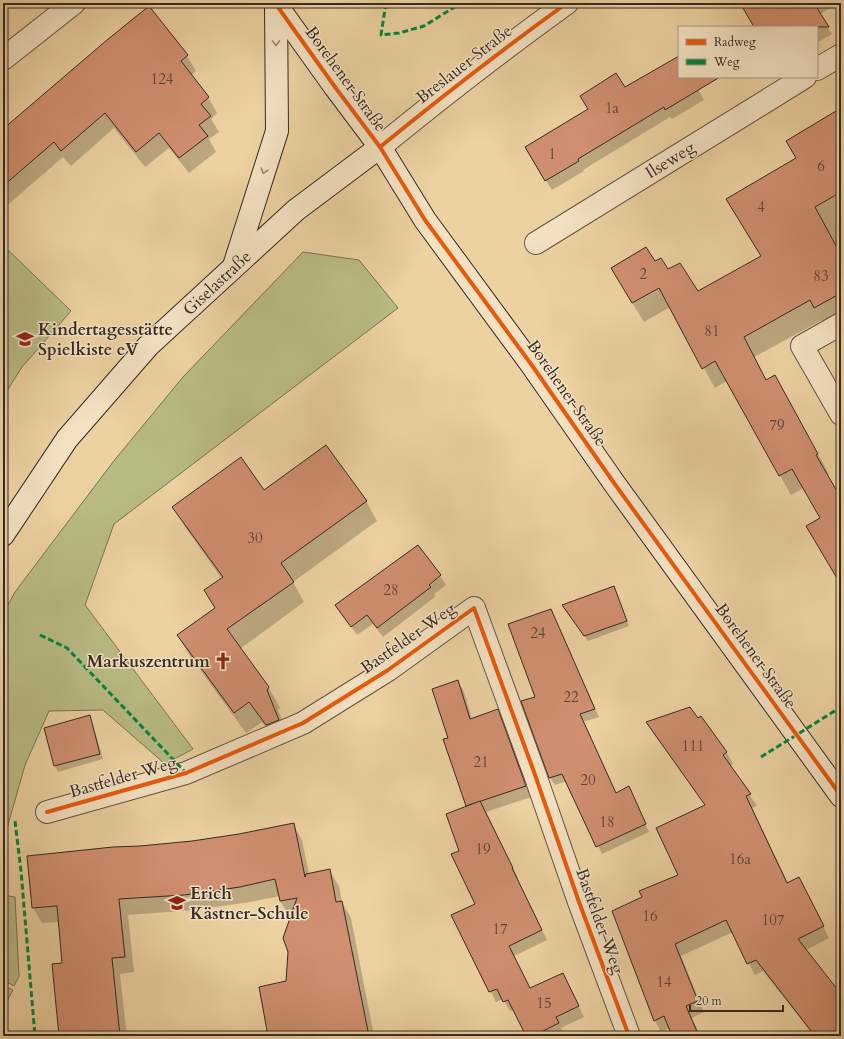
<svg xmlns="http://www.w3.org/2000/svg" width="844" height="1039" font-family="Cardo,serif">
	<style>
		.green { fill: #b9bb84; stroke: #787254 }
		.shadow { fill: #0003 }
		.building { fill: #d08f70; stroke: #362a24 }
		.lines { fill: none; stroke-linecap: round; stroke-linejoin: round }
		.street-casing { stroke: #645443; stroke-width: 24 }
		.secondary-casing { stroke: #362a24; stroke-width: 24 }
		.street { stroke: #f3e1c2; stroke-width: 22 }
		.secondary { stroke: #f3e1c2; stroke-width: 22 }
		.quiet { stroke: #00873e; stroke-width: 3; stroke-dasharray: 6 3; stroke-linecap: butt }
		.cycleway-casing { stroke: #f3e1c2; stroke-width: 6 }
		.cycleway { stroke: #e8590c; stroke-width: 4 }
		.oneway { stroke: #948673 }
		.labels { text-anchor: middle; dominant-baseline: central; stroke-width: 3; stroke-linejoin: round; paint-order: stroke }
		.number-label { font-size: 15px; fill: #5c4337 }
		.street-label { font-size: 17px; fill: #362a24; stroke: #f3e1c2 }
		.poi-label { font-size: 17px; font-weight: bold; fill: #362a24; stroke: #f3e1c2; text-anchor: start }
	</style>
	<rect width="100%" height="100%" fill="#ecd1a1"/>
	<filter id="stains"><feTurbulence type="fractalNoise" baseFrequency=".005" numOctaves="4"/><feColorMatrix values="0 0 0 0 .2 0 0 0 0 .09 0 0 0 0 .02 0 0 0 .5 -.17"/></filter>
	<radialGradient id="worn" r=".72"><stop offset=".6" stop-color="#630" stop-opacity="0"/><stop offset="1" stop-color="#630" stop-opacity=".3"/></radialGradient>
	<g class="green">
		<polygon points="5,247 71,311 22,367 3,397 3,249"/>
		<polygon points="303,252 359,260 398,308 114,524 85,605 193,749 165,764 103,710 49,711 25,765 6,832 3,834 3,614 15,592 113,462 183,377"/>
		<polygon points="3,895 15,897 19,976 14,986 3,980"/>
		<polygon points="3,985 13,990 3,1008"/>
	</g>
	<g class="shadow">
		<polygon points="748,3 840,3 820,14 832,34 817,43 817,27 755,27"/>
		<polygon points="187,56 196,71 191,76 208,97 217,113 211,119 219,132 209,139 216,152 189,173 169,148 145,167 114,128 71,166 63,157 3,209 3,131"/>
		<polygon points="679,58 679,77 691,77 704,100 672,119 670,117 583,170 584,171 552,190 532,158 624,88"/>
		<polygon points="841,109 841,319 826,327 822,320 754,357 766,380 786,396 829,474 826,475 841,500 841,584 821,519 804,488 791,495 727,381 715,388 670,307 644,322 623,288 655,263 698,292 762,257 797,158"/>
		<polygon points="264,491 366,501 377,521 293,582 304,602 240,649 269,688 280,708 278,710 290,740 279,745 262,722 246,733 190,656 178,636 216,608 222,579 185,527 173,507"/>
		<polygon points="417,546 440,576 446,585 434,594 435,597 383,637 373,624 357,635 337,605"/>
		<polygon points="614,587 629,626 588,641 566,610"/>
		<polygon points="550,610 599,717 583,722 616,794 629,788 649,832 602,854 567,781 555,785 550,778 523,702 536,697"/>
		<polygon points="458,681 464,692 472,719 497,711 504,721 531,797 486,812 518,878 517,879 547,940 514,956 530,989 563,974 584,1017 561,1028 565,1036 527,1036 514,1010 510,1011 503,999 496,1002 453,916 476,904 460,851 468,807 444,740 450,738"/>
		<polygon points="89,716 92,721 103,759 58,772 55,766 45,728"/>
		<polygon points="701,717 727,753 733,764 730,766 757,806 752,808 788,883 799,878 829,938 806,950 841,996 841,1036 814,1036 763,971 755,975 733,932 681,956 704,1012 692,1018 700,1036 673,1036 670,1028 661,1032 655,1021 644,898 679,876 706,806 654,734 647,723 697,720"/>
		<polygon points="293,824 302,840 309,874 329,870 339,886 342,902 351,918 374,1036 269,1036 287,982 292,916 290,917 280,901 280,896 250,902 194,910 128,915 134,972 120,974 127,1036 60,1036 63,964 59,922 42,923 33,908 192,842 239,835"/>
	</g>
	<g class="building">
		<polygon points="740,3 814,3 829,27 754,27"/>
		<polygon points="149,6 188,55 181,61 209,97 201,104 211,116 199,125 208,136 179,158 159,133 136,152 105,113 61,151 54,142 3,186 3,129 107,40"/>
		<polygon points="679,56 679,77 720,77 665,110 664,107 578,159 579,161 545,181 525,147 588,109 580,96 616,73 625,87"/>
		<polygon points="841,108 841,192 815,207 841,255 841,293 814,308 810,300 744,337 766,380 775,375 818,454 816,455 841,498 841,585 806,526 820,518 792,469 779,476 715,361 702,369 659,288 632,303 611,268 646,247 655,261 661,258 668,269 680,263 698,291 761,256 726,199 796,158 786,141"/>
		<polygon points="326,445 367,501 281,563 294,582 227,629 269,687 267,690 279,720 266,725 249,702 234,713 177,635 215,608 204,590 223,577 172,507 241,457 264,490"/>
		<polygon points="418,545 441,575 429,585 431,587 377,628 367,615 351,627 335,605"/>
		<polygon points="614,586 627,621 584,636 562,605"/>
		<polygon points="551,609 595,709 580,714 616,793 629,786 646,824 596,847 562,774 549,778 521,701 535,697 508,624"/>
		<polygon points="458,680 470,719 498,709 526,786 466,806 443,739 448,738 432,689"/>
		<polygon points="690,707 698,718 701,716 727,752 723,755 751,794 746,796 787,883 799,877 824,926 798,939 841,994 841,1036 815,1036 756,960 747,964 726,920 675,944 698,1001 686,1006 699,1036 672,1036 664,1016 654,1021 612,911 642,897 639,891 678,875 656,828 705,805 646,722"/>
		<polygon points="90,715 100,754 54,766 44,728"/>
		<polygon points="480,801 513,868 512,868 542,930 509,946 530,988 563,973 579,1006 556,1017 559,1023 533,1036 526,1036 508,1000 503,1002 497,989 489,992 451,915 475,904 451,854 459,851 446,814"/>
		<polygon points="294,823 305,877 306,874 330,869 336,902 342,901 369,1036 268,1036 259,987 286,981 288,952 283,938 297,898 280,901 275,879 240,887 184,895 119,899 125,957 112,958 120,1036 59,1036 52,964 62,963 57,906 32,908 27,856 113,847 140,846 192,841 239,834"/>
	</g>
	<g class="lines">
		<g class="street-casing">
			<g id="street">
				<polyline points="3,59 74,3"/>
				<polyline points="817,69 841,55"/>
				<path d="M380 147C441 97 503 49 567 3"/>
				<polyline points="536,243 805,77"/>
				<polyline points="841,324 802,346 841,414"/>
				<polyline points="47,812 186,773 303,723 388,670 474,608 534,772 579,902 629,1036"/>
			</g>
		</g>
		<g class="secondary-casing">
			<g id="secondary">
				<polyline points="275,3 335,87 380,147 425,220 531,364 614,483 841,796"/>
				<polyline points="234,266 277,131 276,4"/>
				<polyline points="3,535 67,439 148,346 296,210 380,147"/>
			</g>
		</g>
		<use href="#street" class="street"/>
		<use href="#secondary" class="secondary"/>
		<g class="quiet">
			<polyline points="386,3 381,35 399,33 424,26 461,3"/>
			<polyline points="40,635 67,648 186,773"/>
			<polyline points="761,757 841,707"/>
			<polyline points="15,821 21,871 35,1036"/>
		</g>
		<g class="cycleway-casing">
			<g id="cycleway">
				<polyline points="275,3 335,87 380,147 425,220 531,364 614,483 841,796"/>
				<path d="M380 147C441 97 503 49 567 3"/>
				<polyline points="47,812 186,773 303,723 388,670 474,608 534,772 579,902 629,1036"/>
			</g>
		</g>
		<use href="#cycleway" class="cycleway"/>
	</g>
	<defs><path id="oneway-chevron" d="M-2-3.5L2.5 0L-2 3.5" fill="none" stroke-width="1.6" stroke-linecap="round" stroke-linejoin="round"/></defs>
	<g class="oneway">
		<use href="#oneway-chevron" transform="translate(276 43) rotate(89)"/>
		<use href="#oneway-chevron" transform="translate(264 171) rotate(108)"/>
	</g>
	<defs>
		<g id="school-bare" transform="scale(1.38)"><path d="M0-5L7-2L0 1L-7-2ZM-4 1L0 2.5L4 1V4Q0 6-4 4Z" fill="#8f2418" stroke="#f3e1c2" stroke-width="2.5" paint-order="stroke"/></g>
		<g id="church-bare" transform="scale(1.38)"><path d="M-1.2-6h2.4v3.5h3.3v2.4h-3.3V6h-2.4V-.1h-3.3v-2.4h3.3Z" fill="#8f2418" stroke="#f3e1c2" stroke-width="2.5" paint-order="stroke"/></g>
	</defs>
	<g fill-rule="evenodd">
		<use href="#school-bare" x="25" y="339"/>
		<use href="#church-bare" x="223" y="661"/>
		<use href="#school-bare" x="177" y="903"/>
	</g>
	<g class="labels">
		<g class="number-label">
			<text x="162" y="79">124</text>
			<text x="612" y="108">1a</text>
			<text x="552" y="154">1</text>
			<text x="821" y="166">6</text>
			<text x="761" y="207">4</text>
			<text x="643" y="274">2</text>
			<text x="821" y="276">83</text>
			<text x="712" y="331">81</text>
			<text x="777" y="425">79</text>
			<text x="255" y="538">30</text>
			<text x="391" y="590">28</text>
			<text x="538" y="633">24</text>
			<text x="571" y="697">22</text>
			<text x="693" y="746">111</text>
			<text x="481" y="762">21</text>
			<text x="588" y="780">20</text>
			<text x="607" y="822">18</text>
			<text x="483" y="849">19</text>
			<text x="740" y="859">16a</text>
			<text x="650" y="916">16</text>
			<text x="773" y="920">107</text>
			<text x="500" y="929">17</text>
			<text x="664" y="982">14</text>
			<text x="544" y="1003">15</text>
		</g>
		<g class="street-label">
			<text transform="translate(464 64) rotate(-38)">Breslauer Straße</text>
			<text transform="translate(346 79) rotate(54)">Borchener Straße</text>
			<text transform="translate(670 160) rotate(-32)">Ilseweg</text>
			<text transform="translate(217 283) rotate(-43)">Giselastraße</text>
			<text transform="translate(567 393) rotate(55)">Borchener Straße</text>
			<text transform="translate(408 638) rotate(-35)">Bastfelder Weg</text>
			<text transform="translate(756 656) rotate(54)">Borchener Straße</text>
			<text transform="translate(123 777) rotate(-16)">Bastfelder Weg</text>
			<text transform="translate(600 921) rotate(70)">Bastfelder Weg</text>
		</g>
		<g class="poi-label">
			<text x="38" y="329">Kindertagesstätte<tspan x="38" dy="20">Spielkiste eV</tspan></text>
			<text x="210" y="661" text-anchor="end">Markuszentrum</text>
			<text x="190" y="893">Erich<tspan x="190" dy="20">Kästner-Schule</tspan></text>
		</g>
	</g>
	<rect width="844" height="1039" fill="none" stroke="#ecd1a1" stroke-width="16"/>
	<rect x="4" y="4" width="836" height="1031" fill="none" stroke="#362a24" stroke-width="2"/>
	<rect x="8" y="8" width="828" height="1023" fill="none" stroke="#362a24"/>
	<rect x="678" y="26" width="140" height="52" fill="#f3e1c2" stroke="#a79883"/>
	<rect x="686" y="39" width="20" height="6" fill="#e8590c" stroke="#a79883"/>
	<text x="714" y="46" font-size="12" fill="#362a24">Radweg</text>
	<rect x="686" y="59" width="20" height="6" fill="#00873e" stroke="#a79883"/>
	<text x="714" y="66" font-size="12" fill="#362a24">Weg</text>
	<path d="M690 1005v6h93v-6" fill="none" stroke="#362a24" stroke-width="2"/>
	<text x="696" y="1005" font-size="12" fill="#362a24" stroke="#f3e1c2" stroke-width="3" paint-order="stroke">20 m</text>
	<rect width="100%" height="100%" filter="url(#stains)"/>
	<rect width="100%" height="100%" fill="url(#worn)"/>
</svg>
